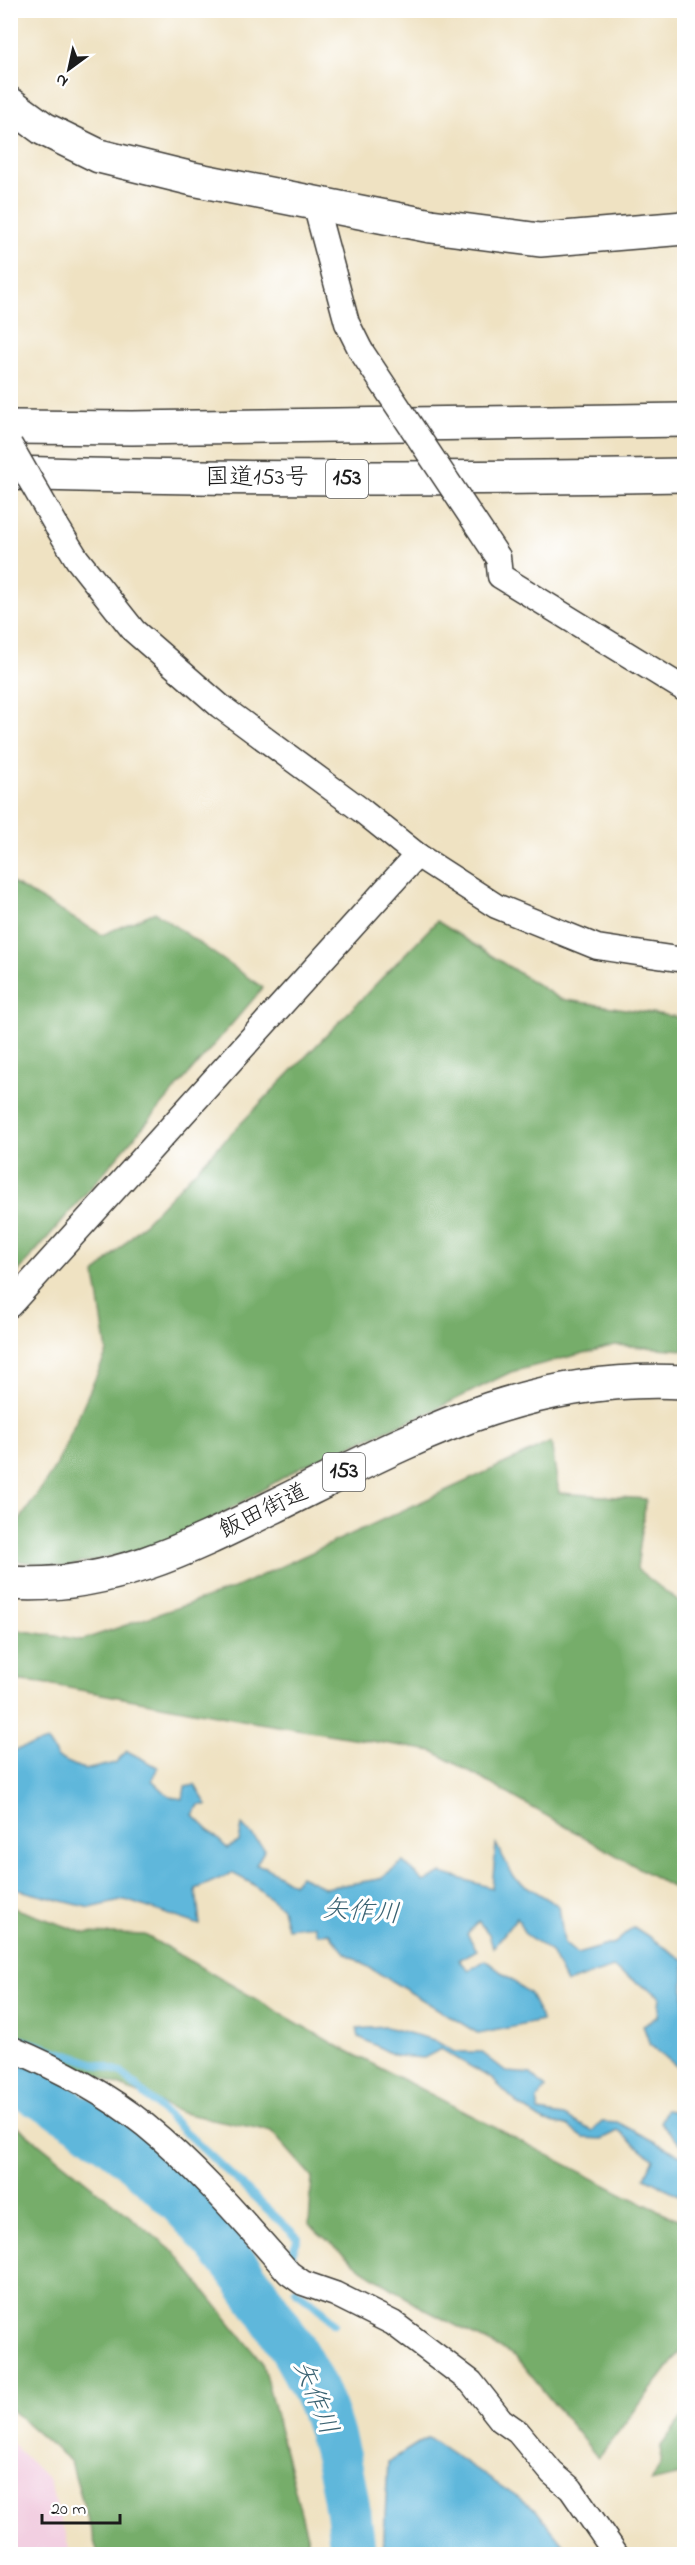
<svg xmlns="http://www.w3.org/2000/svg" width="695" height="2565" font-family="'Indie Flower','Klee One',sans-serif">
	<style>
		.built { fill: #f2cfe1 }
		.forest { fill: #76ad6a; stroke: #496443; stroke-width: 1.5 }
		.water { fill: #5eb7db; stroke: #3d6a7c; stroke-width: 1.5 }
		.lines { fill: none; stroke-linecap: round; stroke-linejoin: round }
		.stream { stroke: #5eb7db; stroke-width: 8 }
		.river { stroke: #5eb7db; stroke-width: 46 }
		.street-casing { stroke: #3c3a35; stroke-width: 27 }
		.secondary-casing { stroke: #3c3a35; stroke-width: 36 }
		.highway-casing { stroke: #3c3a35; stroke-width: 36 }
		.street { stroke: #fff; stroke-width: 24 }
		.secondary { stroke: #fff; stroke-width: 33 }
		.highway { stroke: #fff; stroke-width: 33 }
		.street-bridge-casing { stroke: #3c3a35; stroke-width: 27; stroke-linecap: butt }
		.street-bridge { stroke: #fff; stroke-width: 24 }
		.labels { text-anchor: middle; dominant-baseline: central; stroke-width: 6; stroke-linejoin: round; paint-order: stroke }
		.shield { fill: #fff; stroke: #606060; stroke-width: 1.5 }
		.shield-label { font-size: 22px; font-weight: bold; fill: #1c1c1c }
		.street-label { font-size: 24px; fill: #1c1c1c; stroke: #fff }
		.water-label { font-size: 26px; font-style: italic; fill: #3a6272; stroke: #fff }
	</style>
	<rect width="100%" height="100%" fill="#fff"/>
	<filter id="ink" filterUnits="userSpaceOnUse"><feTurbulence type="fractalNoise" baseFrequency=".0167" numOctaves="2"/><feDisplacementMap in="SourceGraphic" scale="12" xChannelSelector="R" yChannelSelector="G"/><feConvolveMatrix kernelMatrix="1 2 1 2 8 2 1 2 1" color-interpolation-filters="sRGB"/></filter>
	<filter id="wash" filterUnits="userSpaceOnUse"><feTurbulence type="fractalNoise" baseFrequency=".008" numOctaves="4" result="noise"/><feDisplacementMap in="SourceGraphic" scale="24" xChannelSelector="R" yChannelSelector="G"/><feGaussianBlur stdDeviation="1.35" result="paint"/><feColorMatrix in="noise" values="0 0 0 0 0 0 0 0 0 0 0 0 0 0 0 0 0 1.4 0 .05"/><feComposite in="paint" operator="in"/></filter>
	<g filter="url(#wash)">
		<rect width="100%" height="100%" fill="#efe2c2"/>
		<polygon class="built" points="11,2442 49,2480 71,2554 11,2554"/>
		<g class="forest">
			<polygon points="11,882 102,935 155,912 263,988 11,1280"/>
			<polygon points="437,921 560,999 684,1018 684,1350 615,1345 511,1372 432,1411 301,1467 171,1544 64,1567 11,1560 10,1522 18,1523 56,1466 107,1352 95,1274"/>
			<polygon points="551,1442 559,1493 646,1499 637,1569 684,1606 684,1894 433,1751 253,1722 42,1683 11,1680 11,1629 82,1640 232,1589"/>
			<polygon points="11,1907 85,1933 145,1935 332,2043 625,2195 684,2222 684,2347 598,2458 515,2356 424,2309 362,2269 309,2225 312,2177 271,2131 182,2113 11,2038"/>
			<polygon points="11,2124 21,2129 174,2252 262,2362 309,2544 310,2554 98,2554 71,2462 11,2410"/>
			<polygon points="684,2415 684,2474 651,2482 660,2464 661,2446"/>
		</g>
		<g class="water">
			<polygon points="47,1741 58,1758 85,1770 115,1763 127,1751 158,1767 152,1780 170,1797 183,1799 185,1787 195,1785 207,1805 199,1805 193,1815 227,1848 239,1842 242,1825 265,1849 256,1865 266,1867 293,1884 300,1876 325,1888 379,1879 403,1862 424,1882 442,1873 492,1888 496,1844 515,1879 559,1906 564,1943 577,1954 615,1943 634,1927 684,1960 684,2072 650,2045 643,2025 658,2016 660,1996 613,1968 566,1983 551,1952 524,1933 517,1917 493,1948 489,1934 478,1921 467,1934 477,1950 459,1960 469,1970 485,1960 530,1994 542,2021 479,2034 345,1953 329,1933 317,1934 314,1925 287,1928 282,1908 251,1883 232,1873 196,1889 200,1925 125,1900 90,1908 11,1888 11,1751"/>
			<polygon points="386,2027 434,2040 454,2052 481,2052 507,2072 531,2074 546,2088 537,2099 539,2112 564,2116 592,2131 602,2122 619,2123 680,2155 684,2154 684,2198 645,2177 653,2159 618,2131 602,2139 584,2138 567,2126 545,2122 519,2105 492,2079 441,2049 424,2058 396,2056 359,2037 357,2029"/>
			<polygon points="666,2110 684,2113 684,2147 660,2122"/>
			<polygon points="428,2437 536,2510 571,2554 383,2554 388,2462"/>
		</g>
		<g class="lines">
			<g class="stream">
				<polyline points="10,2036 121,2072 298,2238 287,2267"/>
				<polyline points="295,2290 323,2311 334,2324"/>
			</g>
			<path class="river" d="M10 2081C116 2129 197 2207 262 2302 286 2337 309 2373 324 2413 341 2459 348 2506 353 2554"/>
		</g>
	</g>
	<g filter="url(#ink)">
		<g class="lines">
			<g class="street-casing">
				<g id="street">
					<polyline points="315,204 347,323 361,351"/>
					<polyline points="56,525 77,559 134,631 220,706 361,810 417,855 496,906 597,947 684,960"/>
					<polyline points="498,557 500,576 684,689"/>
					<polyline points="10,1305 417,855"/>
					<path d="M10 2048C58 2068 105 2093 145 2125 198 2168 244 2222 289 2273L303 2283 335 2294 393 2323 471 2382 501 2420 518 2432 552 2473 571 2489 616 2554"/>
				</g>
			</g>
			<g class="secondary-casing">
				<polyline id="secondary" points="10,104 44,129 99,156 193,179 431,226 540,240 684,228"/>
			</g>
			<g class="highway-casing">
				<g id="highway">
					<polyline points="10,427 132,428 684,420"/>
					<path d="M10 473C235 480 460 479 684 475"/>
					<path d="M10 1583C108 1590 192 1547 277 1505 413 1438 527 1373 684 1382"/>
				</g>
			</g>
			<use href="#street" class="street"/>
			<use href="#secondary" class="secondary"/>
			<use href="#highway" class="highway"/>
			<g class="street-bridge-casing">
				<g id="street-bridge">
					<polyline points="361,351 498,557"/>
					<polyline points="10,445 56,525"/>
				</g>
			</g>
			<use href="#street-bridge" class="street-bridge"/>
		</g>
	</g>
	<g class="labels">
		<g class="shield">
			<rect x="326" y="460" width="42" height="38" rx="4.5"/>
			<rect x="323" y="1453" width="42" height="38" rx="4.5"/>
		</g>
		<g class="shield-label">
			<text x="347" y="479">153</text>
			<text x="344" y="1472">153</text>
		</g>
		<g class="street-label">
			<text x="257" y="478">国道153号</text>
			<text transform="translate(264 1512) rotate(-26)">飯田街道</text>
		</g>
		<g class="water-label">
			<text transform="translate(361 1913) rotate(4)">矢作川</text>
			<text transform="translate(314 2398) rotate(68)">矢作川</text>
		</g>
	</g>
	<rect width="695" height="2565" fill="none" stroke="#fff" stroke-width="36"/>
	<g transform="translate(69 69) rotate(213)" stroke="#ffffff" stroke-width="4.5" paint-order="stroke">
	<path d="M0-4.5L10 22L0 15L-10 22Z" fill="#1c1c1c"/>
	<text y="-9" font-size="16" font-weight="bold" text-anchor="middle" fill="#1c1c1c">N</text>
	</g>
	<path d="M42 2514v9h78v-9" fill="none" stroke="#1c1c1c" stroke-width="3"/>
	<text x="51" y="2514" font-size="18" fill="#1c1c1c" stroke="#ffffff" stroke-width="4.5" paint-order="stroke">20 m</text>
</svg>
